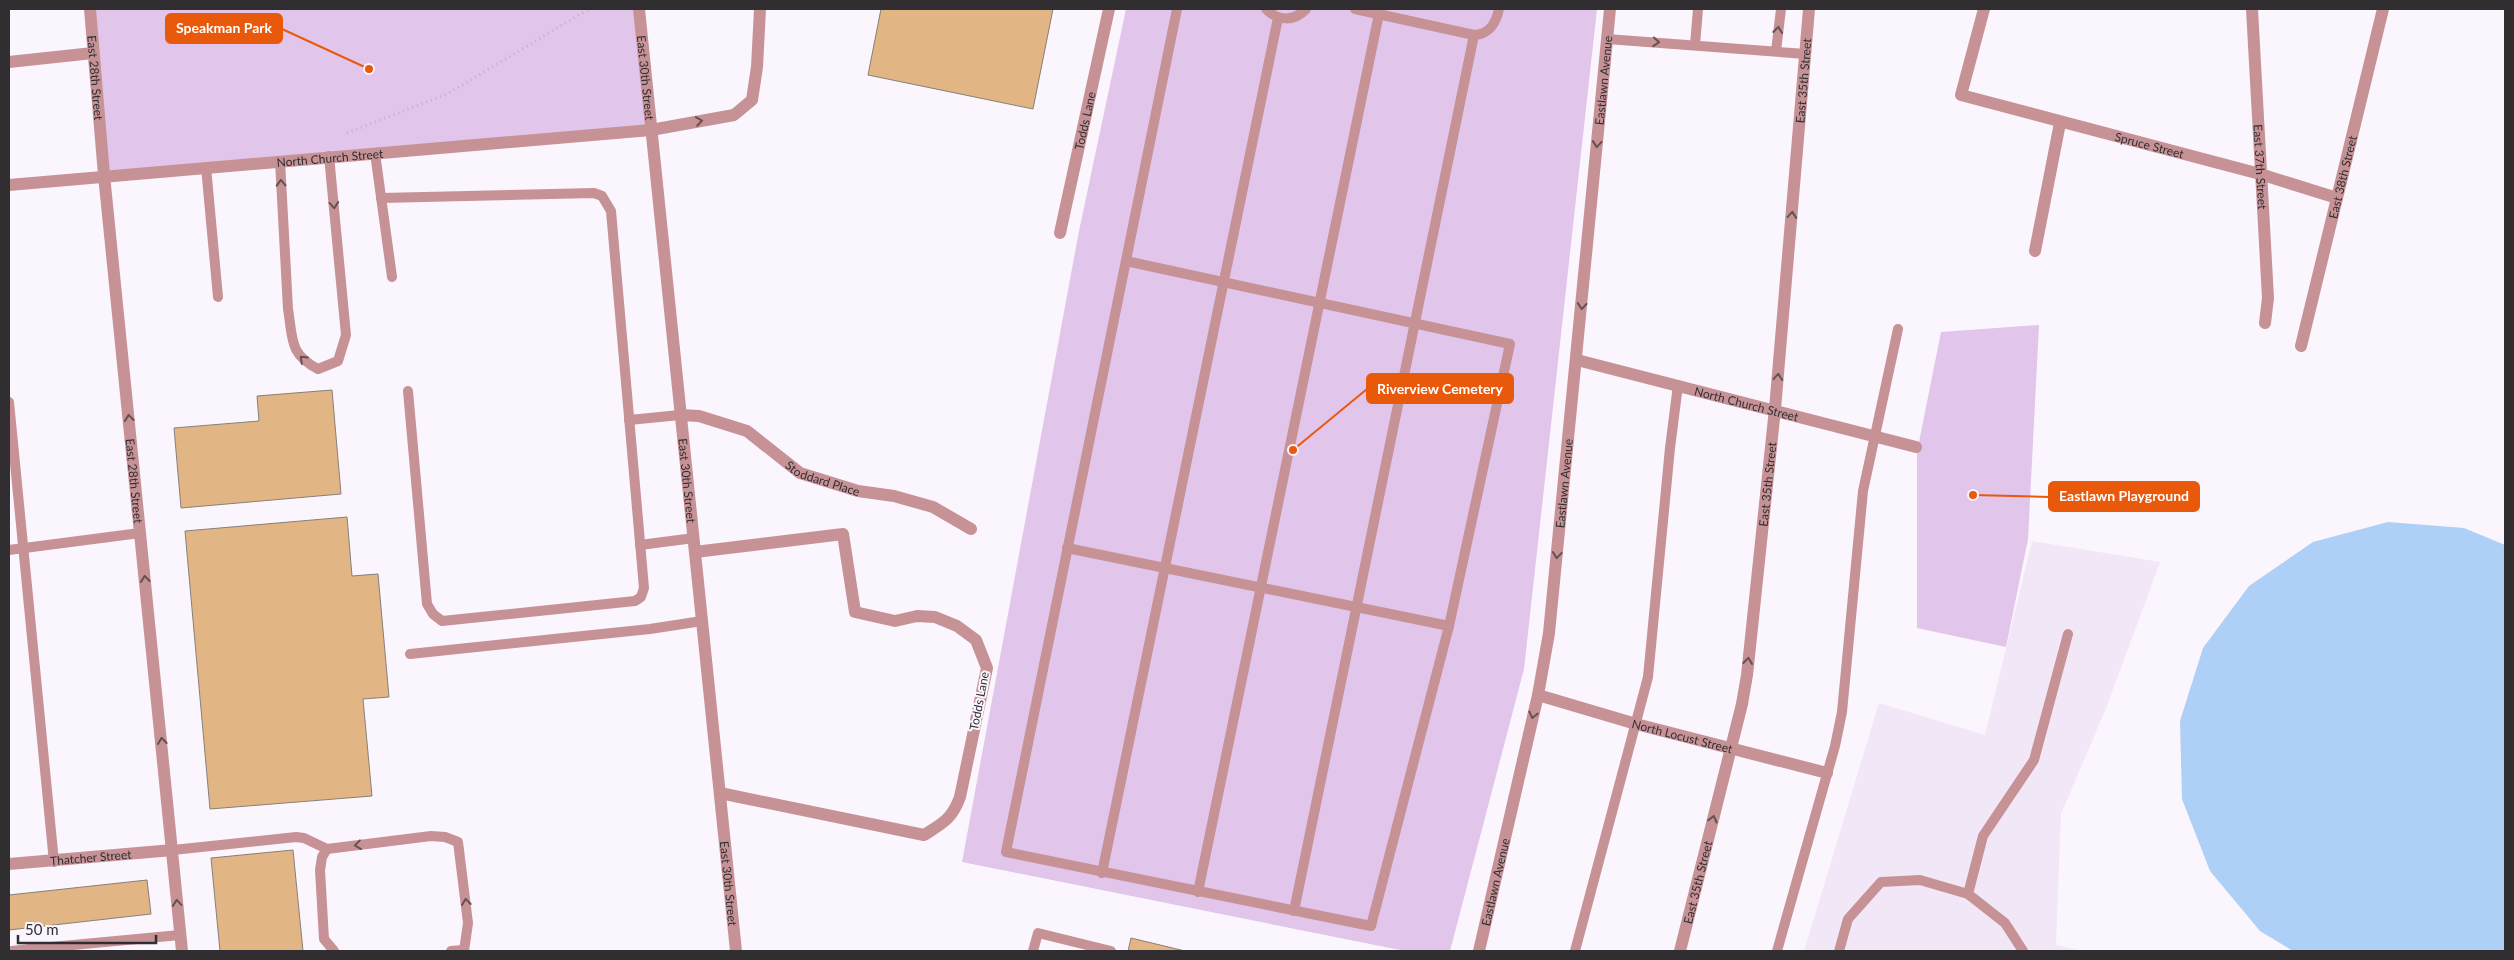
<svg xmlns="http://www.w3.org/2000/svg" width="2514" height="960" font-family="Lato,sans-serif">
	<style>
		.built { fill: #f2e7f7 }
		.green { fill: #e1c5eb }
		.water { fill: #aecff6 }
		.building { fill: #e1b584; stroke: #878079 }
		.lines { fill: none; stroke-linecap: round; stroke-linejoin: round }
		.path { stroke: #bab6bd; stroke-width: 3; stroke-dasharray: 1 4; stroke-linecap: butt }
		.service { stroke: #c79296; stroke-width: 10 }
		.minor { stroke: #c79296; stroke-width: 12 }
		.oneway { stroke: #655154 }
		.labels { text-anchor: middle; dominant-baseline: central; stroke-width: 4; stroke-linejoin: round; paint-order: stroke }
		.street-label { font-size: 12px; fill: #302e31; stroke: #fbf5fe }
		.leader { fill: none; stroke: #e8590c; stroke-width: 2 }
		.callout-dot { fill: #e8590c; stroke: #fbf5fe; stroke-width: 2 }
		.callout { fill: #e8590c; stroke: #e8590c; stroke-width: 2 }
		.callout-label { font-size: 14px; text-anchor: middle; font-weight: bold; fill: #fff }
	</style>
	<rect width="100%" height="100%" fill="#fbf5fe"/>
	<polygon class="built" points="2032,541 2160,562 2107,706 2061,814 2056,945 2081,951 1804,951 1879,703 1985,735"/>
	<g class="green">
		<polygon points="88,9 639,9 651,130 104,175"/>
		<polygon points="1126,9 1597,9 1524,669 1450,951 1405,951 962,862 1079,231"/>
		<polygon points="2039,325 2028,539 2006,647 1917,628 1917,452 1941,332"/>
	</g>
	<polygon class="water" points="2388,522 2464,528 2505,545 2505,951 2293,951 2260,931 2210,871 2182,799 2180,721 2203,648 2249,586 2313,542"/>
	<g class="building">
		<polygon points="881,9 1053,9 1033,109 868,75"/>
		<polygon points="332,390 341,494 181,508 174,428 259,421 257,396"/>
		<polygon points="347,517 352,576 378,574 389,697 363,699 372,796 210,809 185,531"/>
		<polygon points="293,850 303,951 220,951 211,858"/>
		<polygon points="147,880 151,914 9,930 9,895"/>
		<polygon points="1131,938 1185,951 1128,951"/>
	</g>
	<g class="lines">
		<polyline class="path" points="347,133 447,94 589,9"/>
		<g class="service">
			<path d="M1266 9C1278 21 1294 22 1306 9"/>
			<path d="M1355 9 1474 35C1490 34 1496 23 1499 9"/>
			<polyline points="1607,39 1806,54"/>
			<polyline points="1695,45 1698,9"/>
			<polyline points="1776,51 1781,9"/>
			<polyline points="375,153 392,277"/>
			<path d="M280 161 288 309C293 339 289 354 318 369L338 361 346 335 329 156"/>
			<polyline points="206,167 218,297"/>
			<polyline points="381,198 594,193 602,196 611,211 644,588 641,597 635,601 442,621 433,614 427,604 408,391"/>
			<polyline points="1126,261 1510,344 1449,626 1371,926 1006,852 1177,9"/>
			<polyline points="9,402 54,862"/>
			<polyline points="629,420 680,415"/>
			<polyline points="640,545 694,538"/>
			<polyline points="1067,548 1449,626"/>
			<polyline points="9,550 140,533"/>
			<polyline points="410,654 650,629 702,621"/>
			<polyline points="173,850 296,837 304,838 327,849"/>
			<polyline points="1102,873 1278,18"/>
			<polyline points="1198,892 1380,9"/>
			<polyline points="1968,894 1983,836 2034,760 2068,634"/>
			<polyline points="1294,911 1474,35"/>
			<polyline points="30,949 180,935"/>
			<polyline points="12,951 30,949 30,951"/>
			<polyline points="334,951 324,939 320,870 322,857 327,849 431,836 445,837 458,842 468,923 464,951"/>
			<polyline points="451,951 463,950"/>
			<polyline points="1033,951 1038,933 1111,951"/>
			<polyline points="1575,951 1648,677 1670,448 1678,385"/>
			<polyline points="1777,951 1835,746 1842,712 1863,491 1898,329"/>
			<polyline points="1839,951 1848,919 1881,882 1920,880 1968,894 2005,923 2023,951"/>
		</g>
		<g class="minor">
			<path id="s1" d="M90 9 104 175 182 951"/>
			<path id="s2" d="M639 9 736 951"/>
			<path id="s3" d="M1984 9 1961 95 2260 174 2337 198"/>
			<path id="s4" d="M2252 9 2268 298 2265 323"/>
			<polyline points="9,62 93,53"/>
			<path id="s5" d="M9 185 651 130 734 115 752 100 757 67 760 9"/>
			<path id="s6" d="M1060 233 1109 9"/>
			<polyline points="2035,251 2060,123"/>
			<path id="s7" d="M2301 346 2383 9"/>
			<path id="s8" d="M1577 360 1916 447"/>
			<path id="s9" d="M680 415 699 416 747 431 800 473 858 491 894 496 933 507 971 529"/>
			<path d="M695 552 843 534 855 612 895 621 917 616 935 617 957 626 976 640 987 668 960 797C952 819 943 823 924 835L720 793"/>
			<path id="s10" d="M1538 695 1636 724 1827 773"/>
			<path id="s11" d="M9 864 173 850"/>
			<path id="s12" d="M1479 951 1538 695 1549 633 1610 9"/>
			<path id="s13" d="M1680 951 1742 704 1747 675 1775 409 1809 9"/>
		</g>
	</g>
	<defs><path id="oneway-chevron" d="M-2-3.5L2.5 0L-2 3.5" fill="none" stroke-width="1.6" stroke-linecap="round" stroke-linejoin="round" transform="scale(1.25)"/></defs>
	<g class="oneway">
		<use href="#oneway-chevron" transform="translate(1778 30) rotate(-84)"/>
		<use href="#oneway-chevron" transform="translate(1656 42) rotate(4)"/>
		<use href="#oneway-chevron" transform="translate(699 121) rotate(-9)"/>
		<use href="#oneway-chevron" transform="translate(1597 144) rotate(95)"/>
		<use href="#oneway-chevron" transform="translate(281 183) rotate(-92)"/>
		<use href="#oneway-chevron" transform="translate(334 205) rotate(85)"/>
		<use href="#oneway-chevron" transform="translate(1792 215) rotate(-85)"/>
		<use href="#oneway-chevron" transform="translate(1582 306) rotate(95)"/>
		<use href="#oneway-chevron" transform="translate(303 359) rotate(-137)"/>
		<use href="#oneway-chevron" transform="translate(1778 377) rotate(-85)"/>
		<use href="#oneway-chevron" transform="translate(129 418) rotate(-96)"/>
		<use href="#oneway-chevron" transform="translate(1557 555) rotate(96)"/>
		<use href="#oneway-chevron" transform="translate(145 579) rotate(-96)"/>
		<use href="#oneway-chevron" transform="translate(1748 661) rotate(-84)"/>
		<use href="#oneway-chevron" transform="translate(1533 715) rotate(103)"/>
		<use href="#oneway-chevron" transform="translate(162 741) rotate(-96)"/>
		<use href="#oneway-chevron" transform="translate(1713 819) rotate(-76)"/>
		<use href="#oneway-chevron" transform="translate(358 845) rotate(173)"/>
		<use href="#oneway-chevron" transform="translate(466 902) rotate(-97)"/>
		<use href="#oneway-chevron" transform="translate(177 903) rotate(-95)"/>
	</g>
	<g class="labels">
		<g class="street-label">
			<text stroke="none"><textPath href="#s1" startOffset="69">East 28th Street</textPath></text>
			<text stroke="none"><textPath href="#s2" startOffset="69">East 30th Street</textPath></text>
			<text stroke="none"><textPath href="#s12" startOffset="881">Eastlawn Avenue</textPath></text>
			<text stroke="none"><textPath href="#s13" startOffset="881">East 35th Street</textPath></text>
			<text stroke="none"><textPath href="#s6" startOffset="115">Todds Lane</textPath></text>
			<text stroke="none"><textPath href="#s3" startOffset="284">Spruce Street</textPath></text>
			<text stroke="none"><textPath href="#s5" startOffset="322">North Church Street</textPath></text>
			<text stroke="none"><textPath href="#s4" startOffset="158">East 37th Street</textPath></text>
			<text stroke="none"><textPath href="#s7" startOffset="174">East 38th Street</textPath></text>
			<text stroke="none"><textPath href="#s8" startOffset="175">North Church Street</textPath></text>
			<text stroke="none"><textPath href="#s9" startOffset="160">Stoddard Place</textPath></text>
			<text stroke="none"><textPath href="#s1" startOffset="474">East 28th Street</textPath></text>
			<text stroke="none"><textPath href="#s2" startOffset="474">East 30th Street</textPath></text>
			<text stroke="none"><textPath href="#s12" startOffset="476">Eastlawn Avenue</textPath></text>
			<text stroke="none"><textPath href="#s13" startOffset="476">East 35th Street</textPath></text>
			<text transform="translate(979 701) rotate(-79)">Todds Lane</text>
			<text stroke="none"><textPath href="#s10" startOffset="150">North Locust Street</textPath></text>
			<text stroke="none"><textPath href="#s11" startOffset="82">Thatcher Street</textPath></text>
			<text stroke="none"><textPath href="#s12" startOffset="71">Eastlawn Avenue</textPath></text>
			<text stroke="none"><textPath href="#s13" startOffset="71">East 35th Street</textPath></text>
			<text stroke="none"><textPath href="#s2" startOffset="879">East 30th Street</textPath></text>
		</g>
	</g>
	<path class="leader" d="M369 69L282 29M1293 450L1367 389M1973 495L2049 497"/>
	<g class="callout-dot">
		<circle cx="369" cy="69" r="5"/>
		<circle cx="1293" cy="450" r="5"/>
		<circle cx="1973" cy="495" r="5"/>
	</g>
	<g class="callout">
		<rect x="166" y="14" width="116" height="29" rx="5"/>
		<rect x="1367" y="374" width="146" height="29" rx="5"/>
		<rect x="2049" y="482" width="150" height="29" rx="5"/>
	</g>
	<g class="callout-label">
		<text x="224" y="33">Speakman Park</text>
		<text x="1440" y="394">Riverview Cemetery</text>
		<text x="2124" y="501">Eastlawn Playground</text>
	</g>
	<rect width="2514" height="960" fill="none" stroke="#302e31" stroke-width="20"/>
	<path d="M18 935v8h138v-8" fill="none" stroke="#302e31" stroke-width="2.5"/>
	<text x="25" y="935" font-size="15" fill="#302e31" stroke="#fbf5fe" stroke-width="4" paint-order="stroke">50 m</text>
</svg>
